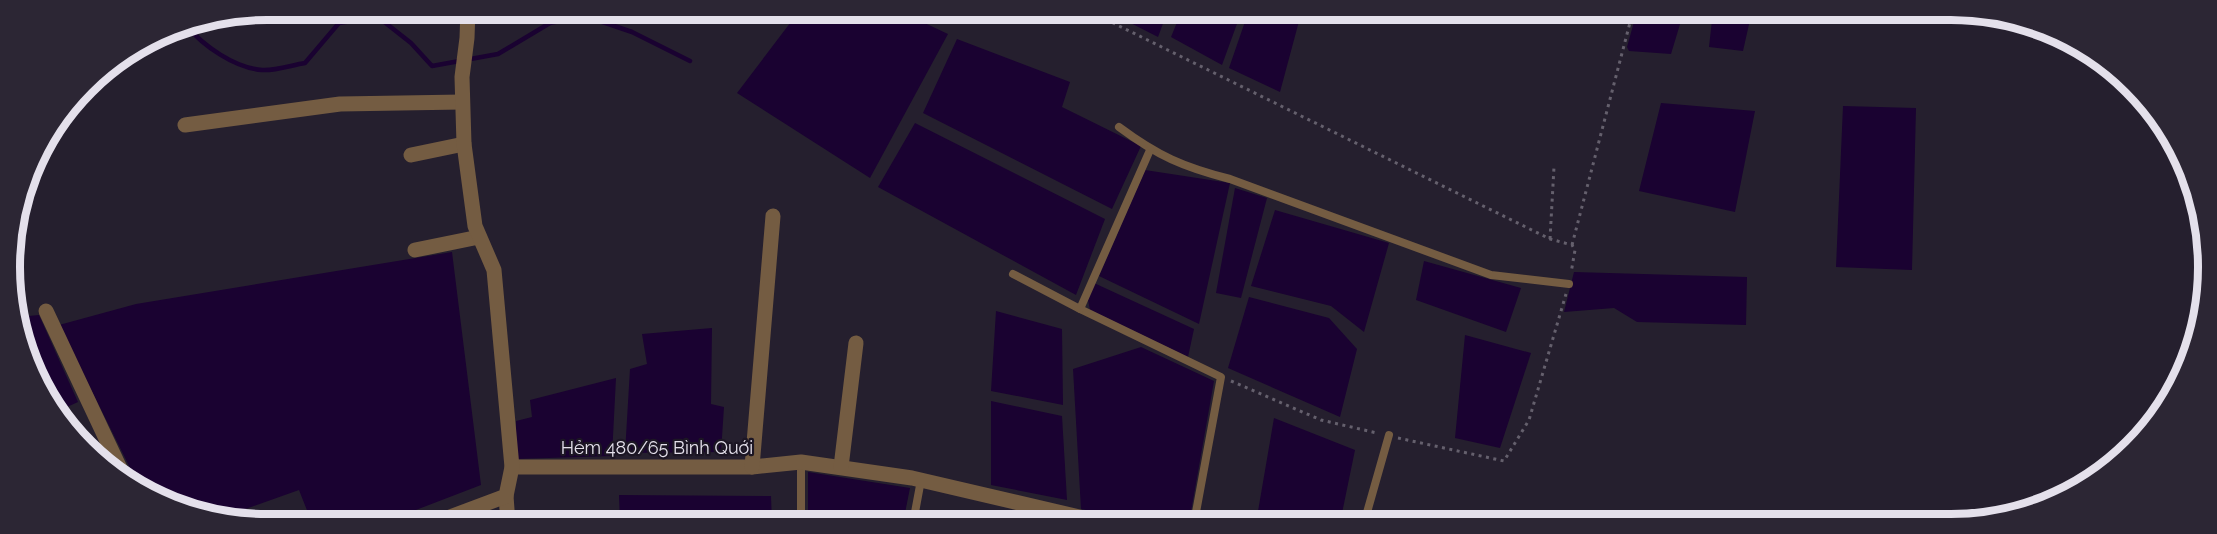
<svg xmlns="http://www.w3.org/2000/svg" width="2217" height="534" font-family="Raleway,sans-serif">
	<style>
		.water { fill: #1a0231 }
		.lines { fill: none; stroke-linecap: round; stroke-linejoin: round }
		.stream { stroke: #1a0231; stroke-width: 4.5 }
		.path { stroke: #65606d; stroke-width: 3; stroke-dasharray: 3 4.5; stroke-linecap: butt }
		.lane { stroke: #745c42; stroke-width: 8 }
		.street { stroke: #745c42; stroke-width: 15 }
		.labels { text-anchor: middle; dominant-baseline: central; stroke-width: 4.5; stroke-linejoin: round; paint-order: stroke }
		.street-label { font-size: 18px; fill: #e4e0eb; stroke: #1c1624 }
		.rim { fill: none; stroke: #e4e0eb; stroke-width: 8 }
	</style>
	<rect width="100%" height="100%" fill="#251f2e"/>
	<g class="water">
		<polygon points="800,10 897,10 948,34 870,178 737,93"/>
		<polygon points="1105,10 1168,10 1158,37"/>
		<polygon points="1182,10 1242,10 1222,65 1171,37"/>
		<polygon points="1249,10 1302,10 1280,92 1229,68"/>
		<polygon points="1637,11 1684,11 1671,54 1629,51 1627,47"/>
		<polygon points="1713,11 1752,11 1743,51 1709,47"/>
		<polygon points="957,39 1070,82 1062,107 1141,146 1112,209 923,113"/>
		<polygon points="1661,103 1755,111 1735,212 1639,191"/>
		<polygon points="1843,106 1916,108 1912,270 1836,267"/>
		<polygon points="915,123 1105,219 1076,295 878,187"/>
		<polygon points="1145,170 1230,183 1199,324 1099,276"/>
		<polygon points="1235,188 1267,198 1241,298 1216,293"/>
		<polygon points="1275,210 1389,243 1364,332 1331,306 1251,286"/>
		<polygon points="452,252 481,485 382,523 312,523 299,490 220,518 142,492 59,325 136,304"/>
		<polygon points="1424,261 1521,288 1506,332 1416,300"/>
		<polygon points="1574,272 1747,277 1746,325 1637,322 1614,308 1564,312"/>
		<polygon points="1094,283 1194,329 1188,357 1090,310 1088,300"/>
		<polygon points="1249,297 1329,318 1357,349 1340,417 1228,368"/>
		<polygon points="996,311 1062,329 1063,405 991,391"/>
		<polygon points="39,315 78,402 56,412 23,350 18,317"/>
		<polygon points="712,328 711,404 724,407 721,452 625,453 630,369 647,364 642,334"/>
		<polygon points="1465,335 1531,353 1500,448 1455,438"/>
		<polygon points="1141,347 1214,381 1189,523 1151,523 1081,509 1073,369"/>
		<polygon points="616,378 612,456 516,459 516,421 532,417 530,400"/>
		<polygon points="991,401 1062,416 1067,500 991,485"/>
		<polygon points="1274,418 1355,450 1340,523 1256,523"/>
		<polygon points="808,472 910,488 903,523 808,523"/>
		<polygon points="619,495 771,496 772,523 620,523"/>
		<polygon points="275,511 289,523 241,523"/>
	</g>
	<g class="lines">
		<path class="stream" d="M186 25C203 46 235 68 262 70 275 71 292 65 305 63L339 23 378 17 411 43 432 66 498 54 550 23 585 16 632 32 690 61"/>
		<g class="path">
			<polyline points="1099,16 1550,239 1572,245 1575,250 1571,273"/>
			<polyline points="1550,239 1554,167"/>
			<polyline points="1572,245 1633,11"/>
			<polyline points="1231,381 1321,420 1377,433"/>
			<polyline points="1398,438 1504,461 1529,420 1566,294"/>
		</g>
		<g class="lane">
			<path d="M1119 127C1158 156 1183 167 1230 179L1491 275 1569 284"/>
			<polyline points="1150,150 1080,309 1221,377 1194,523"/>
			<polyline points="1013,274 1080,309"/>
			<polyline points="801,462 801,523"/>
			<polyline points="913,523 921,480"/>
			<polyline points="1364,523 1389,435"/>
		</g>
		<g class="street">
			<polyline points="468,13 492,9"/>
			<polyline points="185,125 340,104 462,102"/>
			<polyline points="411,155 464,144"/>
			<polyline points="415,250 479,237"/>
			<polyline points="46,311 125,479"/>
			<polyline points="512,467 752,467 801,462 912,478 1105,523"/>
			<polyline points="752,467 773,216"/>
			<polyline points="841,467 856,343"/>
			<polyline points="506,496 508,523"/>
			<polyline points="434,523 506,496 512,467 494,270 475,226 464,144 462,77 467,38 468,9"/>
		</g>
	</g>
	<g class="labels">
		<g class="street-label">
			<text x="657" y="447">Hẻm 480/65 Bình Quới</text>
		</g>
	</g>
	<path d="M0 0H2217V534H0ZM267 20H1951A247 247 0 0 1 2198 267V267A247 247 0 0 1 1951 514H267A247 247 0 0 1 20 267V267A247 247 0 0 1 267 20Z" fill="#2c2634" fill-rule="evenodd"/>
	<path class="rim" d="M267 20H1951A247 247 0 0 1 2198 267V267A247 247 0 0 1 1951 514H267A247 247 0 0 1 20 267V267A247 247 0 0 1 267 20Z"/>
</svg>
